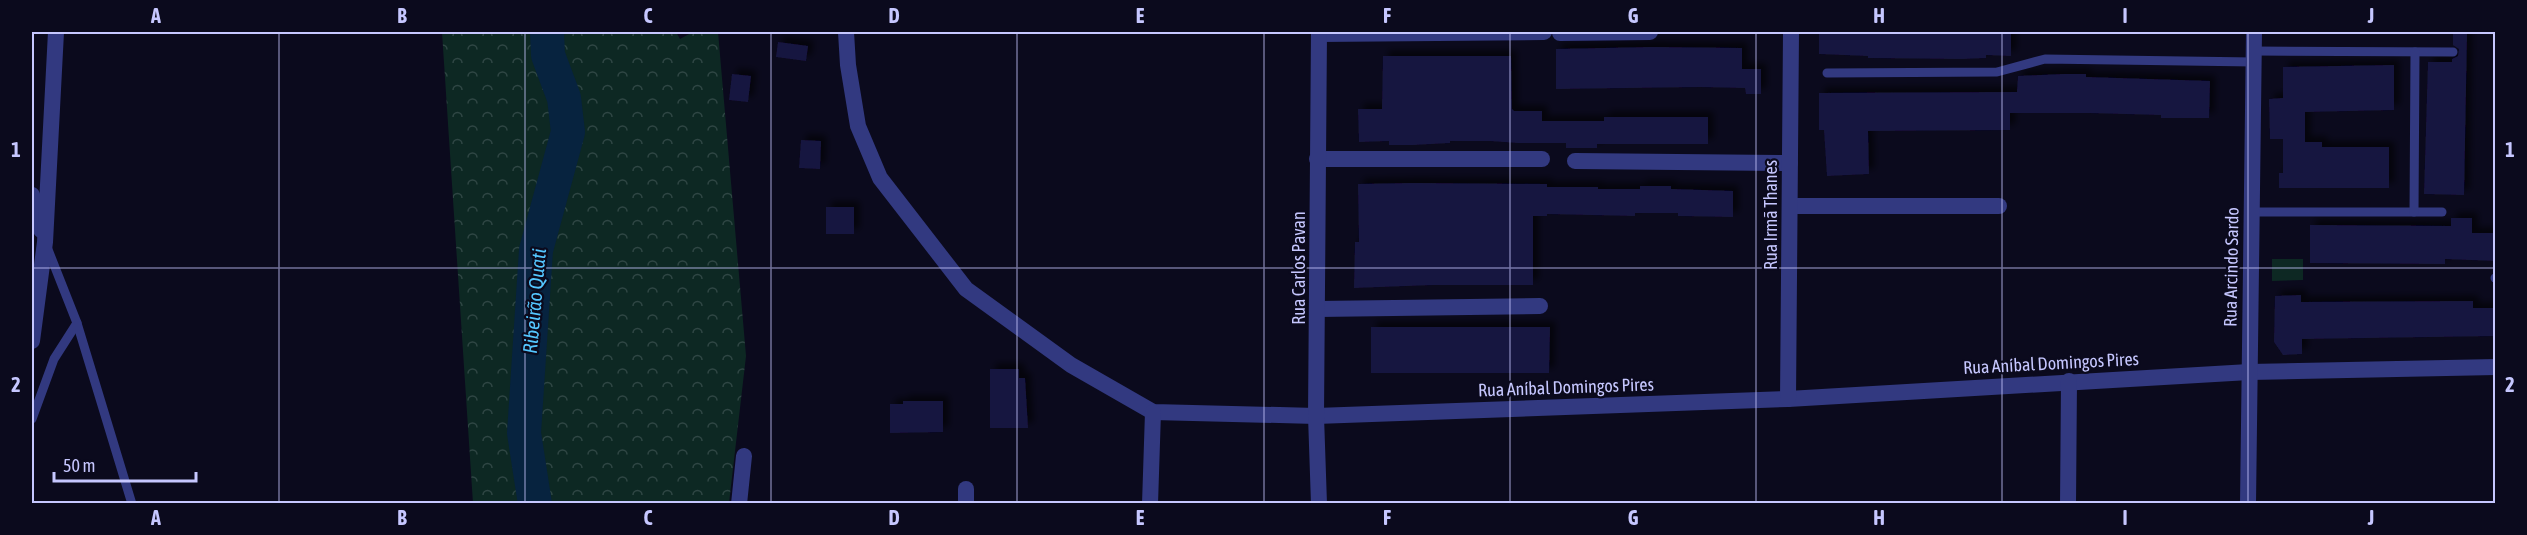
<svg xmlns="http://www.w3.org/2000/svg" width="2527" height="535" font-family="'Asap Condensed',sans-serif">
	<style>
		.forest { fill: url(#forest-crowns) }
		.garden { fill: #0d2823 }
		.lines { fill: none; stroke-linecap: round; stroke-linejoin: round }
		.river { stroke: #07233f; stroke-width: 34 }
		.building { fill: #18153f; filter: url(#shadow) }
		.service { stroke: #323980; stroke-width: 9 }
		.minor { stroke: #323980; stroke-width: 16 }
		.tertiary { stroke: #323980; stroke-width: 16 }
		.grid { fill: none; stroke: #c6c7ff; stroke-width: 1.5; stroke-opacity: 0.55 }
		.labels { text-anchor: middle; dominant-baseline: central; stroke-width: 4.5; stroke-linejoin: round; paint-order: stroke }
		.street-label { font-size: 18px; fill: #c6c7ff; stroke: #0b0a1d }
		.water-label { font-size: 20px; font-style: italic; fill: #54c6ff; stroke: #0b0a1d }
		.neatline { fill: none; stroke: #c6c7ff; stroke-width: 2 }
		.grid-label { font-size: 20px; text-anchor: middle; font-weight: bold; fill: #c6c7ff }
	</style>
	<defs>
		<pattern id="forest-crowns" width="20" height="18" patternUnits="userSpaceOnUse" patternTransform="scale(1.5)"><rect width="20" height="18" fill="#0d2823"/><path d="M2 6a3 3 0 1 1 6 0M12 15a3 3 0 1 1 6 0" fill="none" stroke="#2f4644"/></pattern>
		<filter id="shadow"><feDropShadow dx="5.5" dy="-5.5" stdDeviation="3" flood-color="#0009"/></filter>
	</defs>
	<rect width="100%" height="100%" fill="#0b0a1d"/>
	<polygon class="forest" points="442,32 676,32 680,39 693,32 718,32 746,356 729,503 473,503"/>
	<polygon class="garden" points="2272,259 2303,259 2303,280 2272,281"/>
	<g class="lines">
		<polyline class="river" points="535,504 524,433 536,250 568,132 564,98 548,55 547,32"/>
	</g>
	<g class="building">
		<polygon points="1819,32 2011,32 2011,56 1986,55 1986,58 1962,59 1868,58 1868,56 1819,54"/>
		<polygon points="2453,32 2467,32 2464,195 2424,194 2428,62 2452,62 2452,59 2458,56 2459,49 2453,45"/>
		<polygon points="778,42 808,46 806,61 776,57"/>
		<polygon points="1652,47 1742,48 1742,69 1761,69 1761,94 1746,94 1745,88 1700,87 1556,89 1556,49"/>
		<polygon points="1383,56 1511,56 1512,109 1514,111 1542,111 1542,121 1604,121 1604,117 1708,117 1708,144 1597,144 1597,148 1566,148 1566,143 1518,143 1490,141 1450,141 1450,143 1413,145 1389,145 1389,141 1359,142 1358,109 1382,109"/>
		<polygon points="2394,65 2394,110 2305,112 2305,142 2322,142 2322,147 2389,147 2389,188 2279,188 2279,173 2283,173 2283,139 2270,139 2269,99 2283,98 2283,67"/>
		<polygon points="732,74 751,76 748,102 729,100"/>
		<polygon points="2064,74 2086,74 2086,77 2210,81 2209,118 2161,118 2161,115 2089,113 2010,113 2010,130 1868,131 1869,174 1827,176 1824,130 1819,130 1819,93 2017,92 2018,76"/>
		<polygon points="801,140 821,141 820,169 799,168"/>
		<polygon points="1413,183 1547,184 1547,187 1598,187 1598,189 1640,189 1640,186 1671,186 1671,189 1733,191 1733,217 1678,216 1678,213 1635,213 1635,216 1547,214 1547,216 1533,216 1533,285 1433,285 1354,288 1355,242 1359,242 1358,184"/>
		<rect x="826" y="207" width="28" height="27"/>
		<polygon points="2451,218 2472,218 2472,233 2496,233 2496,261 2445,259 2445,264 2310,263 2310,225 2451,226"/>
		<polygon points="2301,295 2301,302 2473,301 2473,308 2496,308 2496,336 2302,339 2302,354 2283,355 2274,342 2275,296"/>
		<polygon points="1371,327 1550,327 1549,373 1371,373"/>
		<polygon points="990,369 1019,369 1019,378 1025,378 1028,428 990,428"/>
		<polygon points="903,401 943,401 943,432 890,433 890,404 903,404"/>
	</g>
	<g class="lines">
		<g class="service">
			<polyline points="2254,51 2453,52"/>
			<polyline points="1827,73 1997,72 2045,59 2254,62"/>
			<polyline points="2251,212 2442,212"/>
			<polyline points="2414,212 2415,52"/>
			<polyline points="2495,278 2496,278"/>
			<polyline points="77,323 132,504"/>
			<polyline points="32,419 54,359 77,323 47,247"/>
		</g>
		<g class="minor">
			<polyline points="846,32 848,65 858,126 880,178 966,289 1071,365 1153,412 1316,416 1788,399 2249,372 2496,367"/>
			<polyline points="1560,33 1650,32"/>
			<polyline points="1319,34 1544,32"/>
			<polyline points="1317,159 1542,159"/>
			<polyline points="1575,161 1790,163"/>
			<polyline points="32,195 41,230"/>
			<polyline points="1790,206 1999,206"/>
			<polyline points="1318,309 1540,306"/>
			<polyline points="32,341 45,242 56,32"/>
			<polyline points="1788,399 1791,32"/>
			<polyline points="966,489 966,504"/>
			<polyline points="739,504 744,456"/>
			<polyline points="1150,504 1153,412"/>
			<polyline points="1319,504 1316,416 1319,32"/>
			<polyline points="2068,504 2069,381"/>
		</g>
		<polyline class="tertiary" points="2248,504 2254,32"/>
	</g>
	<path class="grid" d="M279 32V504M525 32V504M771 32V504M1017 32V504M1264 32V504M1510 32V504M1756 32V504M2002 32V504M2248 32V504M32 268H2496"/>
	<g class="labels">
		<g class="street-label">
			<text transform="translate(1770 215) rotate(-90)">Rua Irmã Thanes</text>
			<text transform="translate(2231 267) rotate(-89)">Rua Arcindo Sardo</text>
			<text transform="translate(1298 268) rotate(-90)">Rua Carlos Pavan</text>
			<text transform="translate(2051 363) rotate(-3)">Rua Aníbal Domingos Pires</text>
			<text transform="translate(1566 387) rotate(-2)">Rua Aníbal Domingos Pires</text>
		</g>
		<g class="water-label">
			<text transform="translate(534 301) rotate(-85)">Ribeirão Quati</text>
		</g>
	</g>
	<rect width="2527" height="535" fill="none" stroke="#0b0a1d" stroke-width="66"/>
	<path d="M54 472v9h142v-9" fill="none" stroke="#c6c7ff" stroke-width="3"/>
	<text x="63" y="472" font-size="18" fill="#c6c7ff" stroke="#0b0a1d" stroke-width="4.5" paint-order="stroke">50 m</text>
	<rect x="33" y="33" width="2461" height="469" class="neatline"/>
	<g class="grid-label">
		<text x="156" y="23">A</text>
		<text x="402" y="23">B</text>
		<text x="648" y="23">C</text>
		<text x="894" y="23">D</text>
		<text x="1140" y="23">E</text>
		<text x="1387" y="23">F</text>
		<text x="1633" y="23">G</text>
		<text x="1879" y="23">H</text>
		<text x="2125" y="23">I</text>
		<text x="2371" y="23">J</text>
		<text x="16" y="157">1</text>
		<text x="2510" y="157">1</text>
		<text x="16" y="392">2</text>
		<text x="2510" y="392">2</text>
		<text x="156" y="525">A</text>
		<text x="402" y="525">B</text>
		<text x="648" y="525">C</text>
		<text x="894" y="525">D</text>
		<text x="1140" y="525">E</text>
		<text x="1387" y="525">F</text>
		<text x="1633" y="525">G</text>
		<text x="1879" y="525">H</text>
		<text x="2125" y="525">I</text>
		<text x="2371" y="525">J</text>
	</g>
</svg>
